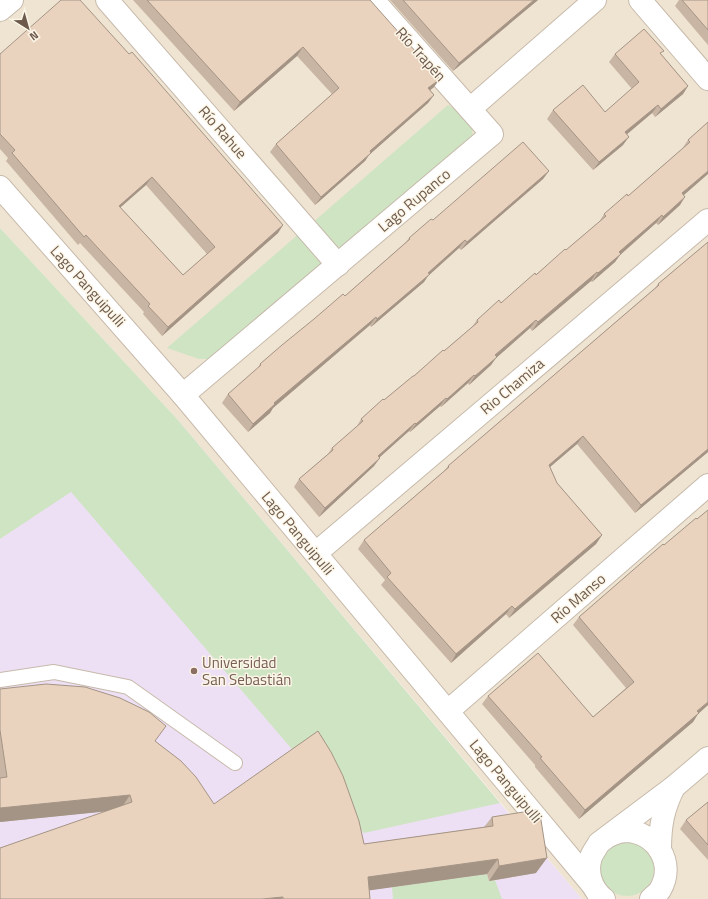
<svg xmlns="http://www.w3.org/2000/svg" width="708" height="899" font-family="'Titillium Web',sans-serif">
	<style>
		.residential { fill: #efe4d2 }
		.education { fill: #eee0f4 }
		.green { fill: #cee4c3 }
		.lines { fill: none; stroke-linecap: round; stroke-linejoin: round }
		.service-casing { stroke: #c7baab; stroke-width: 16 }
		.minor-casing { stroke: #c7baab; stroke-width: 24 }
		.service { stroke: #fff; stroke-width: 14 }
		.minor { stroke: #fff; stroke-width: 22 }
		.wall { fill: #c9b5a3; fill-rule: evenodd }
		.shaded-wall { fill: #a49485 }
		.building { fill: #ead3be; stroke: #a49485; fill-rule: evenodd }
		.education-dot { fill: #8d6e63; stroke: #fcf6e8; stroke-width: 1.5 }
		.labels { text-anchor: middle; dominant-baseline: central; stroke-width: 3; stroke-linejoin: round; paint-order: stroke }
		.street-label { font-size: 15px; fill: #6d5a4c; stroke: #fcf6e8 }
		.education-label { font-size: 15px; fill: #785e54; stroke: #fcf6e8; text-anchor: start }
	</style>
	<rect width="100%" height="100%" fill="#f8f2e3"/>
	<polygon class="residential" points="0,0 708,0 708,899 582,899 177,419 0,228"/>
	<polygon class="education" points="177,419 500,803 582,899 0,899 0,539"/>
	<g class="green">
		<polygon points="448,105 458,111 472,128 473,138 343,249 330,244 311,224"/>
		<polygon points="0,228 177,419 500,803 364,833 71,492 0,539"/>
		<polygon points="301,232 324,265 209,359 199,359 167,348"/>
		<circle cx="627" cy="869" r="27"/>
		<polygon points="487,874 489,881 495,880 502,899 393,899 392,887"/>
	</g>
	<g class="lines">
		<g class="service-casing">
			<polyline id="service" points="0,680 54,672 128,687 235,763"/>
		</g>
		<g class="minor-casing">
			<g id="minor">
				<polyline points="107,0 338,265"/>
				<polyline points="640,0 708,79"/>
				<polyline points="0,10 12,0"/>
				<polyline points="470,109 595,0"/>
				<polyline points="0,187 183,395 591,883"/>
				<polyline points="183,395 492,134 373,0"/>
				<polyline points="316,553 708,220"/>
				<polyline points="448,711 708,485"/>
				<path d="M611 835C615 833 621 831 626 831 656 832 676 863 660 890 658 893 654 896 651 899"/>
				<path d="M660 850C660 825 663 809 674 787"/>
				<path d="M604 899C591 889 586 872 591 857 593 852 597 847 599 843L675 786 708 758"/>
			</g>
		</g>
		<use href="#service" class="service"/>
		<use href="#minor" class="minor"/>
	</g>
	<g class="wall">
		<polygon points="133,0 370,0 434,87 430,90 434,95 428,103 369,155 365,161 315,205 270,152 276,144 332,94 297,56 234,111"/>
		<polygon points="390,0 538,0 453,71"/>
		<polygon points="679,0 708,0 708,45 675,6"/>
		<path d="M0 54 283 225 278 233 162 336 143 314 144 312 80 243 78 245 6 161 8 158 0 149ZM146 185 207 254 183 275 120 207Z"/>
		<polygon points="615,54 661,54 688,86 683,94 655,117 652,113 627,134 623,145 593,170 547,119 553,110 605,112 632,89 609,62"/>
		<polygon points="708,122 684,195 680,205 658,225 656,223 620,255 615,262 592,282 591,281 532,331 530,328 496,358 491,365 469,385 468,383 441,407 440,406 410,432 409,431 379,458 374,466 319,517 294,487 299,479 328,454 332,448 356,428 361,419 444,351 472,327 477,320 501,303 566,250 599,222 604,214 628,196 682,149 688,140"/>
		<polygon points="549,171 543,179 461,250 459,248 428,276 424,282 371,327 370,325 273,408 270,413 248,432 222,403 228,394 257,369 260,364 345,296 406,242 409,238 433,220"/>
		<polygon points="708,242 708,452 635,513 577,444 550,467 557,483 602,535 596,544 509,618 506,614 451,663 381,585 385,580 358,549 364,540 444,471 448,466 655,288 658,284"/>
		<polygon points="708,510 708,705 698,714 693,722 579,819 535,767 535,765 482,704 488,696 593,717 626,688 573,625 579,617 664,545 697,519"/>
		<polygon points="0,689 155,741 214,804 364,844 484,827 492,817 536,873 489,881 487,874 369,890 370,899 0,899 107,811 0,822"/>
		<polygon points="708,802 708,860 680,829 686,820"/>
	</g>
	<g class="shaded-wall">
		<polygon points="534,0 538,0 453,71 459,63"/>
		<polygon points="303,47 297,56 234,111 240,102"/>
		<polygon points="440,79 434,87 422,97 428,88"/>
		<polygon points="688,86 683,94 655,117 661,109"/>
		<polygon points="434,95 428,103 369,155 365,161 315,205 321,197 370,151"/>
		<polygon points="658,105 652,113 619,141 625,132"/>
		<polygon points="629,137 623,145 593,170 599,162"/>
		<polygon points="549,171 543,179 461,250 467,242"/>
		<polygon points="708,171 708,174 676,202 682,193"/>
		<polygon points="152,177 146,185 113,214 119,206"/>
		<polygon points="685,197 680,205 658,225 663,217"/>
		<polygon points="662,215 656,223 620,255 615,262 592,282 598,273 619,252"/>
		<polygon points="283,225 278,233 162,336 168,327"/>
		<polygon points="465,240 459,248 428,276 424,282 371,327 377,319"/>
		<polygon points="597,272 591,281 532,331 538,322"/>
		<polygon points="376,317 370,325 273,408 270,413 248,432 253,424 274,403"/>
		<polygon points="536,320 530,328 496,358 491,365 469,385 475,376 495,355"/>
		<polygon points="474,375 468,383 441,407 447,399"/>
		<polygon points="446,398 440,406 410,432 416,424"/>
		<polygon points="415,423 409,431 372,464 378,456"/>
		<polygon points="583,436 577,444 543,473 549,465"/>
		<polygon points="708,449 708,452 635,513 641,505"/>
		<polygon points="380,458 374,466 319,517 325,508"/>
		<polygon points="602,535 596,544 509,618 515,609"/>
		<polygon points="512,606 506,614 451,663 456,654"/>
		<polygon points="708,702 708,705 698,714 693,722 579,819 585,810"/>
		<polygon points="130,795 120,810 0,822 0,808"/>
		<polygon points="547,858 536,873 489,881 499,866"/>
		<polygon points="498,859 487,874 358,892 368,877"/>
		<polygon points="283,897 281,899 262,899"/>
	</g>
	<g class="building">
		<path d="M61 0H80L129 54 132 52 283 225 168 327 148 306 150 304 86 235 84 237 12 153 15 150 0 134V54ZM152 177 215 247 183 275 119 206Z"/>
		<polygon points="147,0 370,0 440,79 428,88 434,95 370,151 371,153 321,197 276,144 339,88 303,47 240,102"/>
		<polygon points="403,0 534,0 459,63"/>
		<polygon points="682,0 708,0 708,30"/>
		<polygon points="644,29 664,51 660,53 688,86 661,109 658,105 625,132 629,137 599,162 553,110 583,85 605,112 639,82 615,54"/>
		<polygon points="708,122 708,171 682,193 685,197 663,217 662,215 619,252 621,254 598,273 597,272 538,322 536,320 495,355 497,357 475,376 474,375 447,399 446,398 416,424 415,423 378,456 380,458 325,508 299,479 333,450 332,448 363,421 361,419 383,399 384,400 413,376 414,376 443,350 444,351 478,322 477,320 499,300 501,303 535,273 536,275 565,249 566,250 606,216 604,214 627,194 628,196 690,142 688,140"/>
		<polygon points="523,142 549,171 467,242 465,240 428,273 430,274 377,319 376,317 274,403 275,404 253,424 228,394 261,365 260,364 282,345 314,319 343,294 345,296 410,239 409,238 431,219 433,220"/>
		<polygon points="708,242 708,449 641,505 583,436 549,465 557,483 602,535 515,609 512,606 456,654 387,577 391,573 364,540 449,467 448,466 659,285 658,284"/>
		<polygon points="708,510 708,702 697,711 699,713 585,810 540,758 542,757 488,696 538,653 593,717 634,682 579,617 663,544 664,545 696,518 697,519"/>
		<polygon points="46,684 85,687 120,698 149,712 166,726 155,741 181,761 196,777 214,804 318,731 331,752 343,776 359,821 364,844 493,826 492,817 536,810 540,814 547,858 499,866 498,859 368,877 370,899 283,899 283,897 262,899 0,899 0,848 132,802 130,795 0,808 0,778 7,777 0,730 0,689"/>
		<polygon points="708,802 708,845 686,820"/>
	</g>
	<circle class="education-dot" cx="194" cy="671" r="4"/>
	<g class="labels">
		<g class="street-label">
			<text transform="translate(421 54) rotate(48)">Río Trapén</text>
			<text transform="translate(223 132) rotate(49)">Río Rahue</text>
			<text transform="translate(414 200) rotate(-40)">Lago Rupanco</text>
			<text transform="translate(88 286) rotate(48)">Lago Panguipulli</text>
			<text transform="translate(512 386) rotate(-40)">Rio Chamiza</text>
			<text transform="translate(298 533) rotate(50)">Lago Panguipulli</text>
			<text transform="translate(578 598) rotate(-41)">Río Manso</text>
			<text transform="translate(506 781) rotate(50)">Lago Panguipulli</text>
		</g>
		<g class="education-label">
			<text x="202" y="662">Universidad<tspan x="202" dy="17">San Sebastián</tspan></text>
		</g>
	</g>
	<g transform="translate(28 28) rotate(143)" stroke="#fcf6e8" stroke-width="3" paint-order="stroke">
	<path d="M0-3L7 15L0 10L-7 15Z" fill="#6d5a4c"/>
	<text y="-6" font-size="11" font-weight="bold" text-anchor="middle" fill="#6d5a4c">N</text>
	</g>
</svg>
